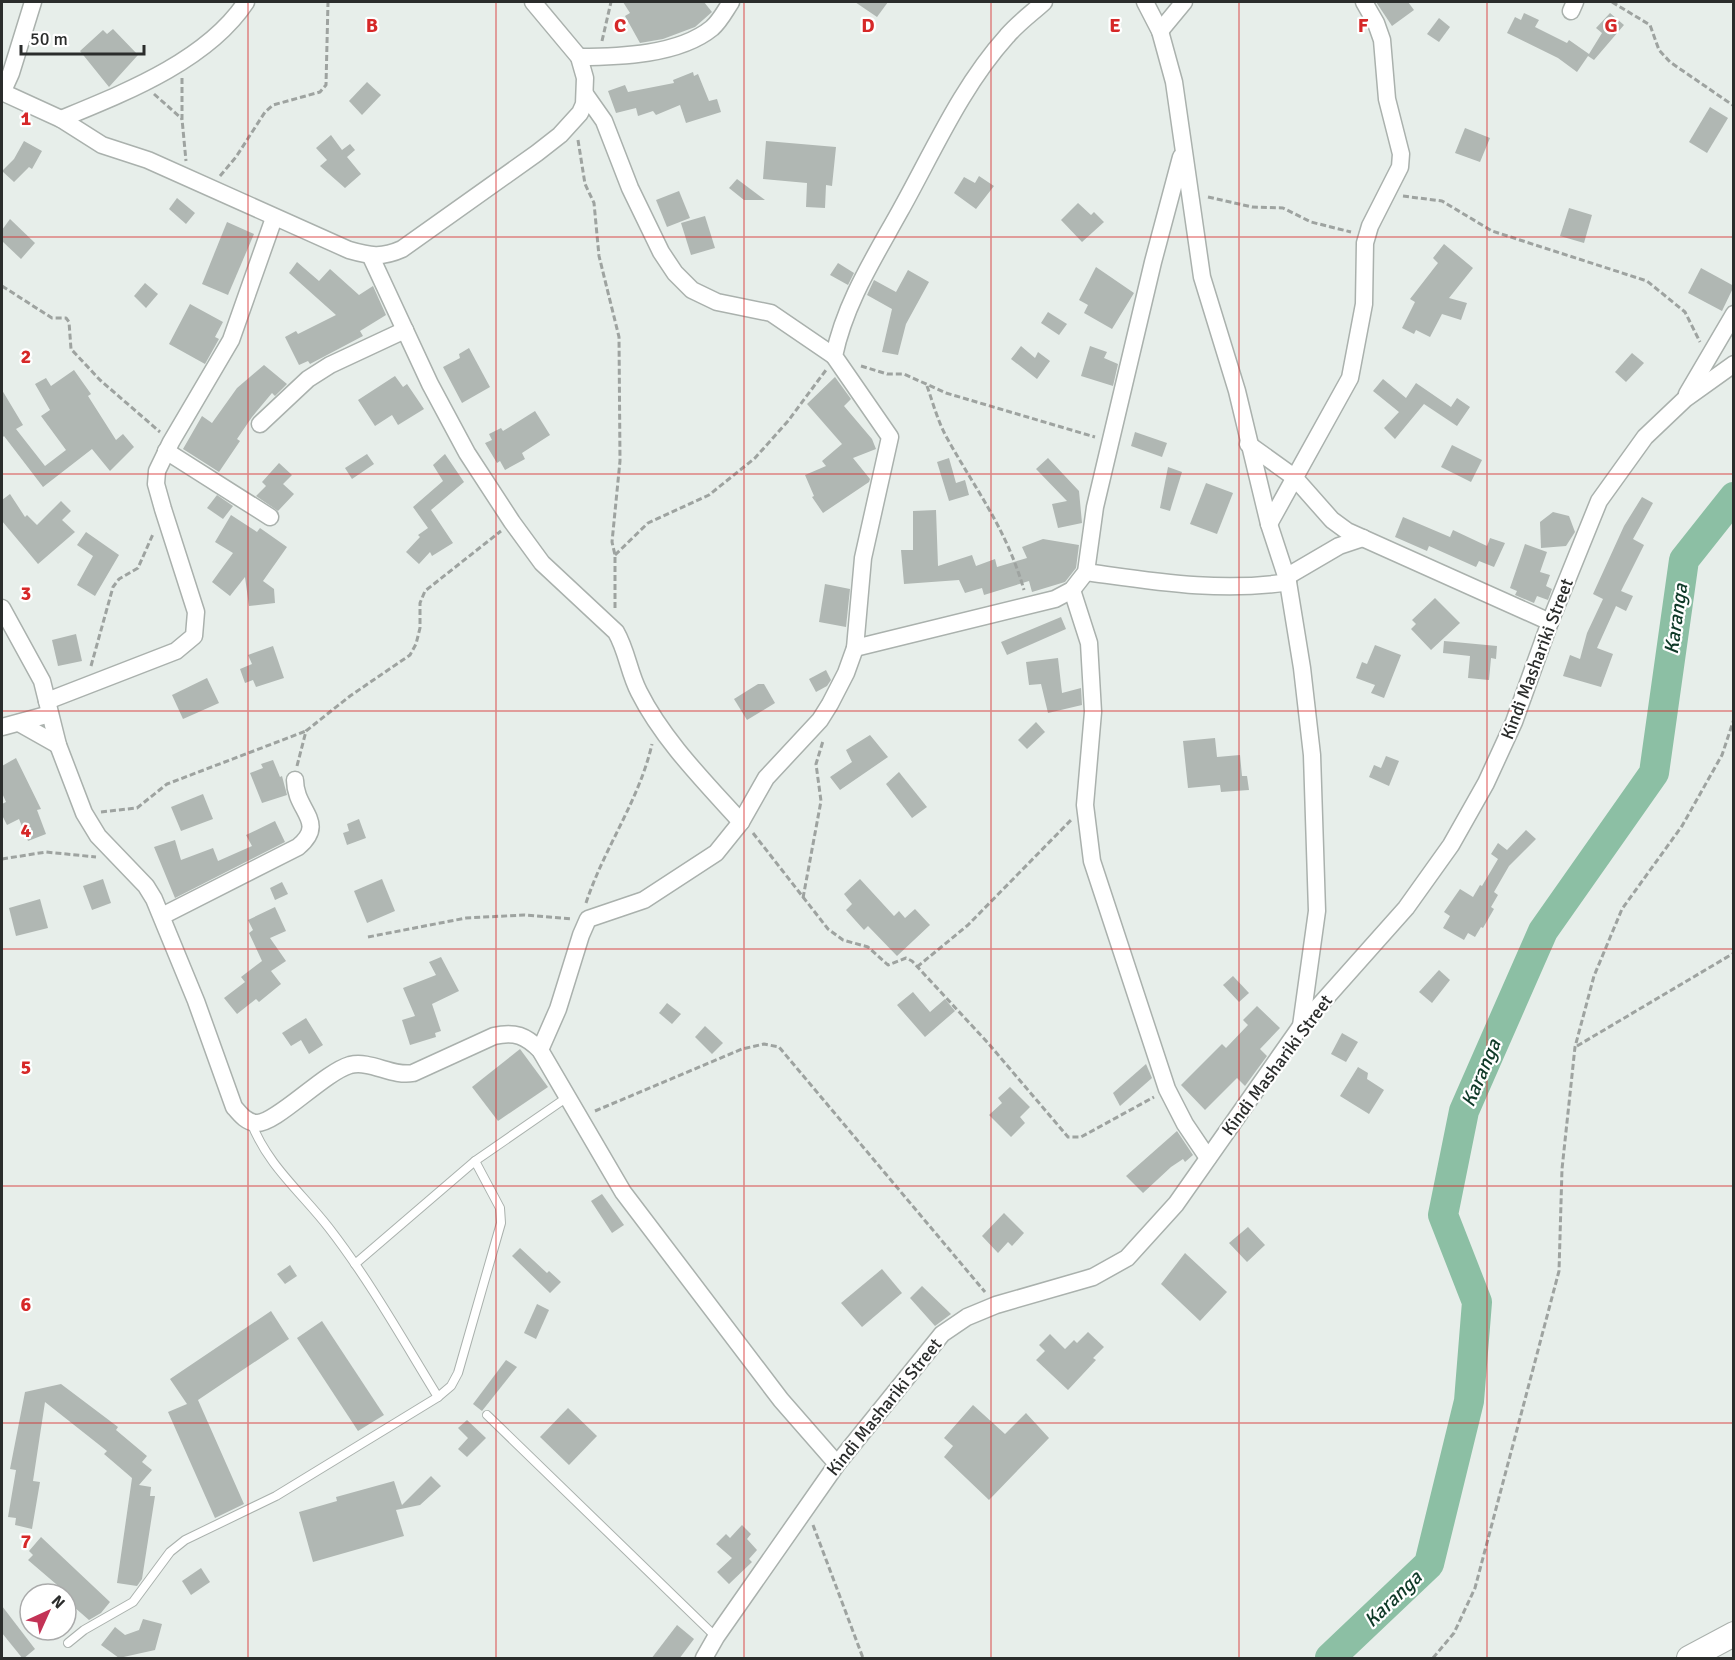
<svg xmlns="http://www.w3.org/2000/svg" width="1735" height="1660" font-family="Signika,sans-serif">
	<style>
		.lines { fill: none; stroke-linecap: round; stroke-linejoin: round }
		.river { stroke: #8cbfa4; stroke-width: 30 }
		.building { fill: #b0b7b3 }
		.lane-casing { stroke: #aab1ad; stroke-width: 10 }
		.street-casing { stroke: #aab1ad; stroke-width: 19 }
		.secondary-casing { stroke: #aab1ad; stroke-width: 26 }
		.path { stroke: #9ea3a0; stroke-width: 3; stroke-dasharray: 6 3; stroke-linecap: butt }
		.lane { stroke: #fff; stroke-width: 8 }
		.street { stroke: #fff; stroke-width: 16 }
		.secondary { stroke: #fff; stroke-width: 24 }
		.grid { fill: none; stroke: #d62828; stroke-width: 1.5; stroke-opacity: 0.55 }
		.labels { text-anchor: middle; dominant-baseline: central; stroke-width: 4.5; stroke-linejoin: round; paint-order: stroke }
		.street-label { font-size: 18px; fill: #2b2d2c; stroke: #fff }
		.water-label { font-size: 20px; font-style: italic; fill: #0e3927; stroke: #fff }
		.grid-label { font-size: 20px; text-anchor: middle; font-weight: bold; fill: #d62828; stroke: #fff; stroke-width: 4.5; stroke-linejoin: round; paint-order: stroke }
	</style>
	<rect width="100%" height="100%" fill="#e7eeea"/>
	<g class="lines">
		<polyline class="river" points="1330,1658 1429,1564 1469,1401 1477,1302 1443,1215 1464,1111 1543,931 1654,773 1684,560 1734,497"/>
	</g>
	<g class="building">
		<polygon points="623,2 704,2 712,12 695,27 663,39 640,43 625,16 630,13"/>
		<polygon points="855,2 888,2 877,17"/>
		<polygon points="1376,2 1408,2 1414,10 1392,26"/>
		<polygon points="1524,13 1539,20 1535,27 1567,43 1569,40 1589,54 1602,33 1596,28 1610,13 1624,25 1594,60 1588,56 1577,72 1558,58 1507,33 1515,17 1521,20"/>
		<polygon points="1439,18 1450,27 1439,42 1427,34"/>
		<polygon points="113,29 138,55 109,87 80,51 103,30 107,34"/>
		<polygon points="693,72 694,76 698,74 709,101 717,99 721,112 686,123 680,105 656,115 653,111 638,116 636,108 616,113 608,91 625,85 628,92 674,83 673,80"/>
		<polygon points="367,82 381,95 362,115 349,101"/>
		<polygon points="1710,107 1728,118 1707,153 1689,142"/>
		<polygon points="1465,128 1490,138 1480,162 1455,153"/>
		<polygon points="331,135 342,150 350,144 355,150 347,157 361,174 345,188 320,166 327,160 316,148"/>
		<polygon points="24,141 42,151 32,169 29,167 14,182 2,171 14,159"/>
		<polygon points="766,141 836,147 832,186 826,185 825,208 806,207 807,183 763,179"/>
		<polygon points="979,176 994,186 976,209 954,193 964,177 975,183"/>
		<polygon points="737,179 765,200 744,200 729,188"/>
		<polygon points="679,191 690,218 667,227 656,200"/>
		<polygon points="177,198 195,213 186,224 169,209"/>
		<polygon points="1078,203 1091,215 1094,212 1104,222 1082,242 1061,220"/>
		<polygon points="1569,208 1592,215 1584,243 1560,236"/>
		<polygon points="705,216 715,248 691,255 681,223"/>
		<polygon points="10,219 35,243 21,259 2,241 2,230"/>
		<polygon points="227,222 254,234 228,295 202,284"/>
		<polygon points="1444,244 1473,268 1449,298 1467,303 1461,320 1442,314 1430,337 1416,330 1414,334 1402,328 1415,302 1410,299 1438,263 1433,258"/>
		<polygon points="297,262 319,281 330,269 359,295 373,286 386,315 360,331 363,336 310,364 308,361 299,365 285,337 296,331 298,334 336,315 289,273"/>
		<polygon points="838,263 854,273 848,285 830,275"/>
		<polygon points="1096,267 1134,293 1112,329 1084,313 1088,305 1079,300"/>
		<polygon points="1701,268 1734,286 1722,311 1688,293"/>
		<polygon points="908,270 929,282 906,324 898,355 882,352 892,309 867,295 874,280 896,292"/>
		<polygon points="145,283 158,294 146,308 134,296"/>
		<polygon points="190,304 223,322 215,337 219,339 205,364 169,344"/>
		<polygon points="1048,312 1067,324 1059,335 1041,323"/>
		<polygon points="1021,346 1035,358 1038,352 1050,361 1037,379 1011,359"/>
		<polygon points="1090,346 1107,352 1104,358 1118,364 1113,386 1081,376"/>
		<polygon points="469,348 490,387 462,403 443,367 460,358 459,354"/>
		<polygon points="1632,353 1644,363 1626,382 1615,372"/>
		<polygon points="264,365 287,384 275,396 272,393 252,417 237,439 240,441 219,472 183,449 202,416 212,423 237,388"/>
		<polygon points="74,370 91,394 88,396 116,440 123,434 134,447 110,471 92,449 43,487 4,436 2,438 2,390 23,425 16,429 45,466 66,450 41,416 50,410 35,384 46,378 51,386"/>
		<polygon points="395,376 403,387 407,384 424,409 398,425 392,415 375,426 358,400"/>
		<polygon points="835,377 851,399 844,406 872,439 876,449 853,458 870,479 869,482 823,513 812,497 814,496 805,475 826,466 822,461 842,444 807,404"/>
		<polygon points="1383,379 1406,398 1416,383 1451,407 1457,398 1470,407 1457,426 1424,404 1395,439 1384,428 1399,412 1373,391"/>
		<polygon points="535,411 550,435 522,453 525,459 505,470 500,461 497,463 485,443 492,440 489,434 501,428 503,431"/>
		<polygon points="1135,432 1167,443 1162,457 1131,446"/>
		<polygon points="1452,445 1482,460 1471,482 1441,467"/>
		<polygon points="367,454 374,464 352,479 345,468"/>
		<polygon points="445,454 464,482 431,510 453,543 432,556 430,552 419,564 406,552 420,537 418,535 428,528 413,507 443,481 433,465"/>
		<polygon points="949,458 956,483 965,480 969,495 949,501 937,462"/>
		<polygon points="1048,458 1079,491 1082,523 1058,528 1052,504 1067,501 1036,469"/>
		<polygon points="279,463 292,475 283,484 294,494 278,511 256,496 266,486 262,482"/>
		<polygon points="1168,467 1182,472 1170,511 1160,508"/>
		<polygon points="1206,483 1233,493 1217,534 1190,524"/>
		<polygon points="10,494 25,517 27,515 37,525 61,501 71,511 62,520 75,532 38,564 2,521 2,500"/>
		<polygon points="217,495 233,506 223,519 207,508"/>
		<polygon points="1642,497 1653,503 1633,539 1644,545 1621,591 1633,596 1626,611 1616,606 1597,648 1613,654 1601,687 1563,676 1570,655 1580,659 1587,633 1603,599 1593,594 1624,526"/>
		<polygon points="936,510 938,566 972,555 976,566 995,559 997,567 1027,558 1022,547 1043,539 1079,545 1076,568 1065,582 1032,592 1029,581 984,595 982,588 965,593 959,580 904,584 901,550 913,550 913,511"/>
		<polygon points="1553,512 1569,516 1575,532 1566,546 1541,548 1540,522"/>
		<polygon points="231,515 257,532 260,528 287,547 263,581 274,589 275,603 249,606 245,577 230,596 212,582 233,553 215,542"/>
		<polygon points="1403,517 1450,537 1453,530 1487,546 1490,538 1505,543 1494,567 1479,561 1476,567 1429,546 1427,551 1395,537"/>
		<polygon points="86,532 119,555 95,596 77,585 93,556 77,545"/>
		<polygon points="1525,544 1547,552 1540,572 1550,575 1546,586 1552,589 1548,600 1537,596 1534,603 1515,595 1517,591 1510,588"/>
		<polygon points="825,584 850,589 846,627 819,622"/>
		<polygon points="1435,598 1460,623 1431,650 1411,629 1416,624 1412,620"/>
		<polygon points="1061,617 1066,629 1007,655 1001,642"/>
		<polygon points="76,634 82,661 58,666 52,640"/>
		<polygon points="1444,641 1497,646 1496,659 1491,658 1489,680 1468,678 1470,656 1443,653"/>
		<polygon points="1375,645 1401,655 1384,698 1371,693 1375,685 1356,678 1362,662 1367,664"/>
		<polygon points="273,646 284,678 256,687 253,680 245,683 240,669 252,664 248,655"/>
		<polygon points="1058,658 1062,693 1081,688 1082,705 1048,713 1041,684 1029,685 1026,662"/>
		<polygon points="826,670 831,680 827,686 816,692 809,679"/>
		<polygon points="207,678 219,703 183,719 172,695"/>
		<polygon points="758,684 764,684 775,703 747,720 734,699"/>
		<polygon points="1036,722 1045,732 1027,749 1018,740"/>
		<polygon points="870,735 888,757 840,790 830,777 852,762 846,750"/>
		<polygon points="1215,738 1217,757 1240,755 1242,776 1247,776 1249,790 1221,792 1220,785 1188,788 1183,741"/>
		<polygon points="1386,756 1399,761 1389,786 1369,777 1374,765 1381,768"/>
		<polygon points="16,758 41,809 37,810 46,834 28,841 19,819 7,825 2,815 2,804 6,802 2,793 2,766"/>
		<polygon points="273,760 280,777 282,776 287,795 262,803 250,773 263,768 261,764"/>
		<polygon points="899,772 927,807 912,818 886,784"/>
		<polygon points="203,794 213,819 181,831 171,807"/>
		<polygon points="359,819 366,838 347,845 343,833 349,831 347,824"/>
		<polygon points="275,821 285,842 175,898 154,847 175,840 181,860 213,848 218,861 252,846 246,835"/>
		<polygon points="1526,830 1536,839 1509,866 1494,892 1498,895 1491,907 1494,909 1483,928 1481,927 1475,937 1468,933 1464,940 1443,928 1450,916 1444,912 1460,889 1473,897 1480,885 1482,886 1498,859 1491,854 1498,843 1507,850"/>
		<polygon points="103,879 111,903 92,910 83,886"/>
		<polygon points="382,879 395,911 367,923 354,891"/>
		<polygon points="860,879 894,916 899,911 905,918 915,909 930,925 897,956 868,926 864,930 846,910 852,904 844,894"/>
		<polygon points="282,882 288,894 275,900 270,888"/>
		<polygon points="40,899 48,928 16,936 9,908"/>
		<polygon points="275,907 286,931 270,938 286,961 271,971 281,984 259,1002 256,999 237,1014 224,998 245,982 241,977 262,961 249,933 253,930 248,920"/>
		<polygon points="441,957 459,991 432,1004 441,1031 435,1033 436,1037 410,1045 402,1020 415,1016 403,988 436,975 429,962"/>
		<polygon points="1439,970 1450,980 1432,1003 1419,992"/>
		<polygon points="1233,976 1249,993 1239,1002 1223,985"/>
		<polygon points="913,992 930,1012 945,999 955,1011 925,1037 897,1005"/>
		<polygon points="667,1003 681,1014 672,1024 659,1013"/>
		<polygon points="1257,1006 1280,1028 1260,1049 1267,1056 1245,1086 1237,1078 1205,1110 1181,1085 1222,1044 1226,1048 1248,1025 1243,1020"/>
		<polygon points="306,1018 323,1045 309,1054 301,1040 291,1046 282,1033"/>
		<polygon points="705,1026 723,1043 712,1054 695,1037"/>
		<polygon points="1342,1033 1358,1042 1346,1062 1331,1054"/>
		<polygon points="520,1049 548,1087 498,1121 472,1087"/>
		<polygon points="1146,1064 1152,1078 1120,1106 1113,1093"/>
		<polygon points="1358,1067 1368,1073 1367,1079 1384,1090 1369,1114 1340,1096"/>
		<polygon points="1010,1087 1030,1107 1020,1117 1025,1123 1011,1137 989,1115 1002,1103 998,1098"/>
		<polygon points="1177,1131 1193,1155 1185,1162 1183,1159 1171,1167 1143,1193 1126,1176"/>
		<polygon points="602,1194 624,1225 612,1233 591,1201"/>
		<polygon points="1004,1213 1024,1233 1012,1246 1008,1242 998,1253 982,1236"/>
		<polygon points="1248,1227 1265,1245 1247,1262 1229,1243"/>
		<polygon points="520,1248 547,1273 549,1271 561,1282 550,1293 512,1256"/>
		<polygon points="1185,1253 1227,1292 1200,1321 1161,1284"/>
		<polygon points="290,1265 297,1276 285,1284 277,1274"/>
		<polygon points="882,1269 902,1293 862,1327 841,1303"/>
		<polygon points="922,1286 951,1314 935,1326 910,1298"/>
		<polygon points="537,1304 549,1310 536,1339 524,1333"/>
		<polygon points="271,1311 289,1339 198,1400 244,1504 215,1518 168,1412 187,1404 170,1379"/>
		<polygon points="322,1321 384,1415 358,1431 297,1338"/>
		<polygon points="1088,1332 1104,1347 1093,1358 1096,1360 1068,1390 1036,1360 1045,1351 1039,1345 1050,1334 1065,1349 1074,1340 1077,1343"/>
		<polygon points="506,1360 517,1367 482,1411 473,1404"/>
		<polygon points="61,1384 118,1427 116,1430 147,1456 142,1462 152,1470 139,1485 151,1487 150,1496 155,1496 142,1579 137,1586 117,1583 132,1478 104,1454 107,1451 45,1402 33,1481 40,1482 32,1529 15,1525 16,1518 8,1517 16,1470 10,1469 25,1392"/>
		<polygon points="973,1405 1005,1434 1026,1413 1049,1438 989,1500 944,1457 953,1446 944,1438"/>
		<polygon points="568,1408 597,1436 569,1465 540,1437"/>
		<polygon points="467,1420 486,1438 467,1457 458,1449 468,1438 458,1428"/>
		<polygon points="431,1476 441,1486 420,1505 396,1510 404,1536 313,1562 299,1512 337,1501 336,1497 394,1481 402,1505"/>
		<polygon points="742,1525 751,1534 747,1539 757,1550 749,1559 752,1562 729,1584 717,1572 732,1558 716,1544 726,1534 730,1538"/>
		<polygon points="41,1537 110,1602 101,1613 89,1620 66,1600 66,1594 59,1594 63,1590 28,1560 33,1555 29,1551"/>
		<polygon points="201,1568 210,1582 191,1595 182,1581"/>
		<polygon points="2,1606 35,1649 23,1659 2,1633"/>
		<polygon points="143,1619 162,1624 155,1650 119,1658 101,1645 115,1627 125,1635 139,1630"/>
		<polygon points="677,1625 694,1639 679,1659 651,1659"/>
	</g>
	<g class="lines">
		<g class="lane-casing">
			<g id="lane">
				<path d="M251 1122C267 1165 302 1193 329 1228 370 1281 403 1340 438 1397"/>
				<polyline points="355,1264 475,1161 566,1098"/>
				<polyline points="487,1415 716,1637"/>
				<polyline points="68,1643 84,1630 133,1602 170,1552 185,1540 276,1496 438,1397 451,1386 458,1373 501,1223 500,1208 475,1161"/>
			</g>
		</g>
		<g class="street-casing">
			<g id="street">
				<polyline points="1145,2 1160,31 1174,82 1202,277 1237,391 1269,524 1288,582 1302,668 1312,755 1317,911 1301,1026"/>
				<polyline points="1571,11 1575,2"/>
				<polyline points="1160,31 1184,2"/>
				<path d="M579 57C619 57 679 55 712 28 720 21 725 11 731 2"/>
				<path d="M2 92 61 119 102 145 148 160 349 250C370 256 382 258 402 249L537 153 560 135 580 113 584 104 585 78 579 57 533 2"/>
				<polyline points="2,93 11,73 33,2"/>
				<polyline points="585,94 604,121 630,188 661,252 675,273 692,290 717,302 771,313 834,356"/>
				<path d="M61 119C124 93 207 61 246 2"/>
				<path d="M371 257 430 384 467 453 512 522 542 563 616 632C627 651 629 673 639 692 663 740 705 782 741 822"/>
				<polyline points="1687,394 1734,314"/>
				<polyline points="260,424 308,379 330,365 405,330"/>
				<polyline points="1248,444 1294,477 1332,520 1347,531 1550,622"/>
				<polyline points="166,451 270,517"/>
				<polyline points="1269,524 1350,378 1364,304 1365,243 1370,226 1400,167 1401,154 1387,99 1382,40 1376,23 1364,2"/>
				<path d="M1086 572C1152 581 1221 593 1288 582"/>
				<polyline points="1286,577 1339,546 1363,538"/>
				<polyline points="1072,590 1089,643 1093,712 1085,805 1092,861 1167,1089 1185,1124 1208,1158"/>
				<path d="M2 608 42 681 58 745 84 813 98 836 146 886 154 899 196 1001 234 1107C240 1114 246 1122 256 1123 275 1125 323 1073 350 1065 371 1060 392 1077 413 1073L494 1036C515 1031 526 1036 540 1050L623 1192 781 1400 837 1464"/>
				<polyline points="855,648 1055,599 1072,590 1086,572 1095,507 1153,262 1181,157"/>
				<polyline points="47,701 176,651 194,636 196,612 163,509 156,484 157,471 171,442 231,340 274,218"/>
				<polyline points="19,723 58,745"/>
				<polyline points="2,727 50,714"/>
				<path d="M162 916 298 847C328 822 295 811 295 780"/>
				<path d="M540 1050 558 1009 581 935 588 919 644 900 716 853 741 822 766 778 820 720 830 704 846 673 855 648 863 558 890 437 834 356C845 303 874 258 900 211 933 152 961 87 1007 36 1018 23 1032 13 1044 2"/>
				<polyline points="704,1658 716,1637 837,1464 942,1334 967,1317 996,1305 1093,1277 1127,1258 1176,1204 1301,1026 1406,908 1451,845 1486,783 1514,722 1550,622 1599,501 1645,437 1685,399 1734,364"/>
			</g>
		</g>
		<g class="secondary-casing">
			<polyline id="secondary" points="1689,1658 1734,1634"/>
		</g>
		<g class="path">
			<polyline points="1612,2 1650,25 1659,50 1670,62 1734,106"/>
			<polyline points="602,41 611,2"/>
			<polyline points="182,78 182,119 186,161"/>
			<polyline points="154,94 182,119"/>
			<polyline points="578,140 585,184 594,203 599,256 619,337 620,461 612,542 615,555 615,609"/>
			<polyline points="220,176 236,157 265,112 273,105 320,92 326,85 328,2"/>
			<polyline points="1403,196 1442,201 1492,231 1647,281 1685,312 1700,342"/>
			<polyline points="1208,197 1252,207 1283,208 1311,222 1351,232"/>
			<polyline points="2,286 52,318 66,318 69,322 71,349 100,380 160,432"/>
			<polyline points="861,366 887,374 904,374 946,393 1095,437"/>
			<path d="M927 386C933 403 938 422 947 438 977 492 1006 528 1024 590"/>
			<polyline points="615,555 648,523 709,495 755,458 788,421 826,370"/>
			<polyline points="91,666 113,587 119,579 138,568 153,534"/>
			<polyline points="297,766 306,731 350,696 410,655 416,644 420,628 420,603 425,591 501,531"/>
			<polyline points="101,812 137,808 167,784 306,731"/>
			<polyline points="753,833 828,929 843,940 868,947 888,965 906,958 912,961 988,1043 1068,1137 1081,1137 1154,1097"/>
			<polyline points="2,859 46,852 96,857"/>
			<polyline points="803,898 821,801 816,764 823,741"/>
			<path d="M586 903C604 848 639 801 652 744"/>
			<polyline points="368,937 466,918 524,915 572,919"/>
			<polyline points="917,967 968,925 1072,819"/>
			<polyline points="1577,1046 1734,953"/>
			<polyline points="595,1111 742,1049 764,1044 779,1047 985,1292"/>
			<polyline points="813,1525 863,1658"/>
			<polyline points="1433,1658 1454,1633 1475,1588 1559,1271 1562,1169 1575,1047 1594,976 1622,909 1682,826 1722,755 1734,719"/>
		</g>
		<use href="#lane" class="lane"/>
		<use href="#street" class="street"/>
		<use href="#secondary" class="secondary"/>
	</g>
	<path class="grid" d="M248 2V1658M496 2V1658M744 2V1658M991 2V1658M1239 2V1658M1487 2V1658M2 237H1734M2 474H1734M2 711H1734M2 949H1734M2 1186H1734M2 1423H1734"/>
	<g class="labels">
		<g class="street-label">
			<text transform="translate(1537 659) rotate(-69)">Kindi Mashariki Street</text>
			<text transform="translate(1277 1065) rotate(-53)">Kindi Mashariki Street</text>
			<text transform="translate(884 1407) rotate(-51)">Kindi Mashariki Street</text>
		</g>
		<g class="water-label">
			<text transform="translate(1676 619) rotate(-82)">Karanga</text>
			<text transform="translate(1481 1073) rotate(-67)">Karanga</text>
			<text transform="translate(1393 1599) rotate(-44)">Karanga</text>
		</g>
	</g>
	<g class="grid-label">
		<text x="372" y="32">B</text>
		<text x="620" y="32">C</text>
		<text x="868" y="32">D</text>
		<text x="1115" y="32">E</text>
		<text x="1363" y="32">F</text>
		<text x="1611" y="32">G</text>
		<text x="26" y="125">1</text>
		<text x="26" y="363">2</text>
		<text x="26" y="600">3</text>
		<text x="26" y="837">4</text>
		<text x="26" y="1074">5</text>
		<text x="26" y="1311">6</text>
		<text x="26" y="1548">7</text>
	</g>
	<rect width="1735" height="1660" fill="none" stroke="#2b2d2c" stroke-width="6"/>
	<g transform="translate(48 1612) rotate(45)"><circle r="28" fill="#ffffff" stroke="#aaabab" stroke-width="1.5"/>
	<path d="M0-4.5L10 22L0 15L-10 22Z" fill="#c33356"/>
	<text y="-9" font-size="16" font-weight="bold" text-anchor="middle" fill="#2b2d2c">N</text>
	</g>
	<path d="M21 45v9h123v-9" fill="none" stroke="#2b2d2c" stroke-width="3"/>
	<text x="30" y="45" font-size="18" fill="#2b2d2c" stroke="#ffffff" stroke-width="4.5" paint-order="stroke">50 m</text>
</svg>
